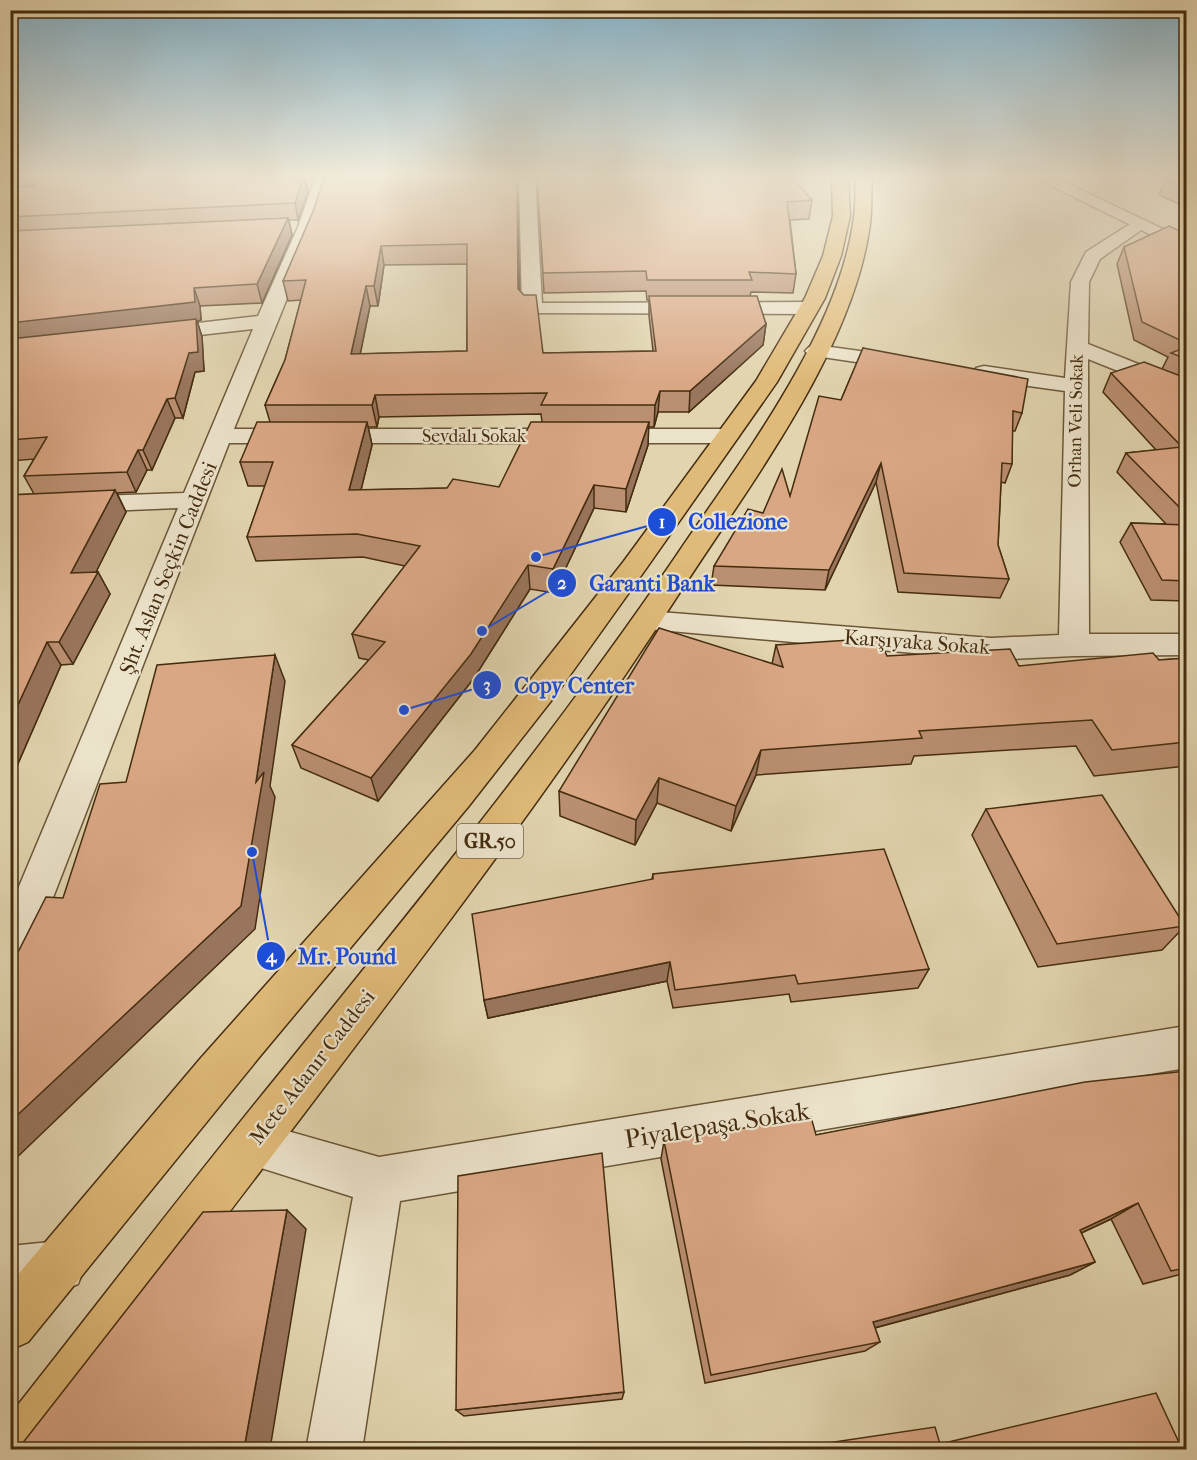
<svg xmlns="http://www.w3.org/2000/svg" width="1197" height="1460" font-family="'IM FELL French Canon',serif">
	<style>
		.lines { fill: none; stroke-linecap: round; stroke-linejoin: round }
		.minor-casing { stroke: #6b5637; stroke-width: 3 }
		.tertiary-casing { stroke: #6b5637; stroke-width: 3 }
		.primary-casing { stroke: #442c0f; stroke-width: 3 }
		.minor { fill: #ece3cb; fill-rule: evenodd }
		.tertiary { fill: #ece3cb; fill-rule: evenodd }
		.primary { fill: #e0ba78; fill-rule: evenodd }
		.wall { fill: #bb9072; stroke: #442c0f; stroke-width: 1.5; fill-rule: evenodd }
		.shaded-wall { fill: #99755d; stroke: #442c0f; stroke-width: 1.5 }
		.building { fill: #daa785; stroke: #442c0f; stroke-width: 1.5; fill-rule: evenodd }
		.labels { text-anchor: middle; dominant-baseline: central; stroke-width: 4.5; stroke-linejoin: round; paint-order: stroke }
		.far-street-label { font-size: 18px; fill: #442c0f; stroke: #ece3cb }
		.shield { fill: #ece3cb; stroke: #766347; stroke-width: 1.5 }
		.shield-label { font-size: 20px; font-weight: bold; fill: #442c0f }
		.street-label { font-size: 21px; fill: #442c0f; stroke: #ece3cb }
		.near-street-label { font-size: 26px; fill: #442c0f; stroke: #ece3cb }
		.leader { fill: none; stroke: #1d4ed8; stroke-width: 2 }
		.callout-dot { fill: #1d4ed8; stroke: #ece3cb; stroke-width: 2 }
		.mark-label { font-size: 18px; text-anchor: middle; font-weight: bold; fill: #fff }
		.callout-label { font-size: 22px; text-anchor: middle; font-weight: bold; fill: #1d4ed8; stroke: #ece3cb; stroke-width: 4.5; stroke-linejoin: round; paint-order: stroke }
	</style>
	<rect width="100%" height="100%" fill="#e1d4af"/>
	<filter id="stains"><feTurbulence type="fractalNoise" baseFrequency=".00333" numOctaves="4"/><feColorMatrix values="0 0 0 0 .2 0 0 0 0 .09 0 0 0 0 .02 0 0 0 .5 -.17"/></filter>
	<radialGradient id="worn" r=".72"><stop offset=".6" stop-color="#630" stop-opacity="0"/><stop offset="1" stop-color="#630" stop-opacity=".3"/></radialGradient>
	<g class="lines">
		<g class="minor-casing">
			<g id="minor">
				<polygon points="315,178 331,178 316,227 234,429 727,429 735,431 739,436 735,441 727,443 229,443 30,957 24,970 10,975 10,908 178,508 10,515 10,499 184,493 253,329 155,340 148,338 145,334 148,330 155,328 258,316 298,227"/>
				<polygon points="519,178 535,178 542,303 809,302 819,308 809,314 525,313 522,309"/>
				<polygon points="1138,219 1147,224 1144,228 1100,259 1089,282 1088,344 1186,383 1186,398 1088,359 1089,634 1186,634 1186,655 1074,656 991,660 637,628 632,621 637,614 647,611 991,638 1059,635 1065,391 984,380 976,378 973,373 976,368 984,366 1065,378 1071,282 1086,252"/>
				<polygon points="816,345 903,357 911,358 914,363 911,368 903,369 809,355 805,351 809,347"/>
				<polygon points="1186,1026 1186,1068 400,1201 362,1450 306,1450 353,1197 236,1160 229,1144 236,1128 252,1121 379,1157"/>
				<polygon points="60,1241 78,1248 85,1266 78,1284 60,1291 10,1296 10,1246"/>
			</g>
		</g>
		<g class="tertiary-casing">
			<polygon id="tertiary" points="1035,178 1056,178 1186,240 1186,252"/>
		</g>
		<g class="primary-casing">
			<g id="primary">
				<polygon points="832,178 848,178 850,216 841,256 825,298 777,382 643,573 558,692 468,807 261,1055 28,1342 10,1350 10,1284 200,1059 475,750 624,561 756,381 805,298 823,256 833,216"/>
				<path d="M856 178H872C871 193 872 209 870 224 854 347 753 480 686 583 554 788 406 979 259 1173 189 1264 121 1357 53 1450H10V1415C103 1297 193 1179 288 1063 422 897 555 733 676 556 740 461 835 339 853 224 856 209 855 193 856 178Z"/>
			</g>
		</g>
		<use href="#minor" class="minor"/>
		<use href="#tertiary" class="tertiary"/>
		<use href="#primary" class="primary"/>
	</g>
	<g class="wall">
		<polygon points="10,178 41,178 33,186 35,186 41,178 305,178 308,192 298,220 289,220 292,235 262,303 200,306 201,320 197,321 202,337 204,371 195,372 183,418 175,418 152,470 147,470 136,492 117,493 126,512 96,572 98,572 110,594 73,664 61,665 10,782 10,495 34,494 24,476 34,459 10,461"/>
		<path d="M517 178 519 290 543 353 653 351 649 316V300H647L646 291 544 293 537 178 812 200 809 219 790 220 796 274 793 293 751 292 750 296 766 324 763 345 689 412H658L654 427H648V445L626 512 594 508 554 593 530 589 474 678 378 801 301 768 292 745 369 660 359 658 352 634 405 566 363 557 256 561 247 537 265 486H248L240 462 270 422 265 405 285 360 301 300 288 301 283 281ZM467 264V351L360 354 370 306H378L384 265ZM541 414 542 422 499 487 361 490 372 445 368 427H377L379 417Z"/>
		<polygon points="1186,178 1186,207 1159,195 1165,180"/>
		<polygon points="1186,218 1186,601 1151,600 1120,542 1131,523 1166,524 1117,472 1126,453 1156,450 1103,392 1111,373 1162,369 1168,357 1134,340 1117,264 1124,247 1180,231"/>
		<polygon points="863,348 1022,413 1015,431 1012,431 1012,464 1005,483 1001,482 998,545 1009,579 1000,598 898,592 876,482 825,590 711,585 714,566 763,513 790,496 841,400"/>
		<polygon points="776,645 887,656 1019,666 1159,660 1186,658 1186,766 1094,776 1076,746 914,756 911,764 756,775 731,831 657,803 635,845 560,816 559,791 772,664"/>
		<polygon points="986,809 1185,926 1162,950 1038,967 972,835"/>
		<polygon points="653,874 929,969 918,988 791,1002 789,994 673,1008 667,981 488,1018 484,1000 652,879"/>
		<polygon points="1186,1071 1186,1273 1143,1284 1111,1219 1081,1233 1095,1262 1070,1275 875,1328 880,1342 865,1351 705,1383 661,1159 664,1141 816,1135"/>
		<polygon points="624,1392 622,1399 464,1416 456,1410"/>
	</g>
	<g class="shaded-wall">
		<polygon points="10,178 41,178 28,191 10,192"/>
		<polygon points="303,178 305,178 308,192 298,220 295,203"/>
		<polygon points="517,178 520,309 518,289"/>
		<polygon points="288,218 292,235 262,303 257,284"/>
		<polygon points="381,246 384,265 378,306 374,286"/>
		<polygon points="366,286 370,306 356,375 351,354"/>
		<polygon points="194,288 200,306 201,320 197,321 202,337 204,371 195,372 183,418 175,398 10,343 10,323"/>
		<polygon points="766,324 763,345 689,412 690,391"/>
		<polygon points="660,391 658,412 654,427 655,405"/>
		<polygon points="375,395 379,417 377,427 372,405"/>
		<polygon points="167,399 175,418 152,470 143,450"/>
		<polygon points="367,422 372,445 355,514 349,490"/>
		<polygon points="649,422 648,445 626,512 626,489"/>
		<polygon points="138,450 147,470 136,492 127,472"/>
		<polygon points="881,463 876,482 825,590 829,570"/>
		<polygon points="594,485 594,508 554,593 553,569"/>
		<polygon points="115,490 126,512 84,596 71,573"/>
		<polygon points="528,565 530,589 474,678 378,801 371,778"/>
		<polygon points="98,572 110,594 73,664 59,642"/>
		<polygon points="47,642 61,665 10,782 10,722"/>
		<polygon points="275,655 285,681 270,786 275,797 255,929 10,1164 10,1122 256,782"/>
		<polygon points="761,750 756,775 731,831 736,806"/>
		<polygon points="659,778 657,803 635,845 636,820"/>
		<polygon points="670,962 667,981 488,1018 484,1000"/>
		<polygon points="1138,1203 1111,1219 1056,1245 1080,1230"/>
		<polygon points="287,1210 306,1229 270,1449 244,1449"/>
		<polygon points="1095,1262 1070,1275 859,1332 873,1322"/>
	</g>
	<g class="building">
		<polygon points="41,178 303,178 295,203 10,217 10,188 35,186"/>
		<path d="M324 178H517L518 289 524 295H536L543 353 656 351 649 296H757L766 324 690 391H660L655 405H541L547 393 375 395 372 405H265L285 360 306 280 283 281 314 209ZM467 244V351L351 354 366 286H374L381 246Z"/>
		<polygon points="537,178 793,178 812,200 787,202 796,274 749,272 752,280 647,280 646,271 543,273"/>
		<polygon points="1176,178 1186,178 1186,189 1165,180"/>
		<polygon points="288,218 257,284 194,288 195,302 10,323 10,231"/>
		<polygon points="1169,226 1186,234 1186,343 1142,322 1124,247"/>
		<polygon points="196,319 198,352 189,353 175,398 167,399 143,450 138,450 127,472 24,476 47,437 10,440 10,339"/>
		<polygon points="1186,347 1186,359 1171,353"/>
		<polygon points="863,348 1028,379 1022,413 1013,411 1012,464 1002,463 998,545 1009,579 904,573 881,463 829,570 714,566 748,509 763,513 782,469 790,496 819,396 841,400"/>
		<polygon points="1144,362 1186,378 1186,514 1126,453 1182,447 1111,373"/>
		<polygon points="257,422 367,422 349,490 447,488 453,479 499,487 531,422 649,422 626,489 594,485 553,569 528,565 471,654 371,778 292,745 385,642 352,634 420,546 357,534 247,537 273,462 240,462"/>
		<polygon points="115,490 71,573 98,572 59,642 47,642 10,722 10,495"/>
		<polygon points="1131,523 1186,525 1186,581 1162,580"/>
		<polygon points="659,628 783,667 776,645 879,638 887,656 1010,649 1019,666 1153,653 1159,660 1186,658 1186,742 1112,750 1092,720 919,731 922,738 761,750 736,806 659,778 636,820 559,791"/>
		<polygon points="275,655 256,782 264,772 241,906 10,1122 10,968 46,897 63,898 100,784 126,782 157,665"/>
		<polygon points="1102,795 1185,926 1057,944 986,809"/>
		<polygon points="884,849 929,969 798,984 795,975 675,990 670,962 484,1000 472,914 653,879 653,874"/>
		<polygon points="1186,1071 1186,1268 1171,1271 1138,1203 1080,1230 1095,1262 873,1322 880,1342 711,1375 664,1141 811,1117 816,1135 1085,1082"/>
		<polygon points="602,1153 624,1392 456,1410 458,1176"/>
		<polygon points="287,1210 244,1449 18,1449 203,1212"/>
		<polygon points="1156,1393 1182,1449 787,1449 935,1427 940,1444"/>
	</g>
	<linearGradient id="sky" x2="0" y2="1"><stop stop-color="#86b6cf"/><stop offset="0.46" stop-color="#f2ecdb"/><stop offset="1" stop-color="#f2ecdb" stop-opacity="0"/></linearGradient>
	<rect width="1197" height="383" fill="url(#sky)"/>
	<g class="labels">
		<g class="far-street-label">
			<text transform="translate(1076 421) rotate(-89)">Orhan Veli Sokak</text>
			<text x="474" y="436">Sevdalı Sokak</text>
		</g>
		<rect class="shield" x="457" y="824" width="66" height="34" rx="4.5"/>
		<g class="shield-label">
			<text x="490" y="841">GR.50</text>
		</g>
		<g class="street-label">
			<text transform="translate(168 568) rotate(-68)">Şht. Aslan Seçkin Caddesi</text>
			<text transform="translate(917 642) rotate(4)">Karşıyaka Sokak</text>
			<text transform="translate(312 1067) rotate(-52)">Mete Adanır Caddesi</text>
		</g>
		<g class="near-street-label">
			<text transform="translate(717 1125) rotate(-9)">Piyalepaşa Sokak</text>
		</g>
	</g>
	<path class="leader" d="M536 557L662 522M482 631L562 583M404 710L487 685M252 852L271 956"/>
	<g class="callout-dot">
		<circle cx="536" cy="557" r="6"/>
		<circle cx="482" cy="631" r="6"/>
		<circle cx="404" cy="710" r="6"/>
		<circle cx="252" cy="852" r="6"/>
		<circle cx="662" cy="522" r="15"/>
		<circle cx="562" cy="583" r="15"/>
		<circle cx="487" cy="685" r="15"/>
		<circle cx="271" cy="956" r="15"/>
	</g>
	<g class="mark-label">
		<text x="662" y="528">1</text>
		<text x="562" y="589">2</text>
		<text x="487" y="691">3</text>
		<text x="271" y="962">4</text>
	</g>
	<g class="callout-label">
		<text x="738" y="529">Collezione</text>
		<text x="652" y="591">Garanti Bank</text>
		<text x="574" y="693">Copy Center</text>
		<text x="347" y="964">Mr. Pound</text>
	</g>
	<rect width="1197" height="1460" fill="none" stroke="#e1d4af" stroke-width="36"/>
	<rect x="12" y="12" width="1173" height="1436" fill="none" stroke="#442c0f" stroke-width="3"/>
	<rect x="18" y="18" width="1161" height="1424" fill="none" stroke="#442c0f" stroke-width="1.5"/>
	<rect width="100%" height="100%" filter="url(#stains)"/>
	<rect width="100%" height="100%" fill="url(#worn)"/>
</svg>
